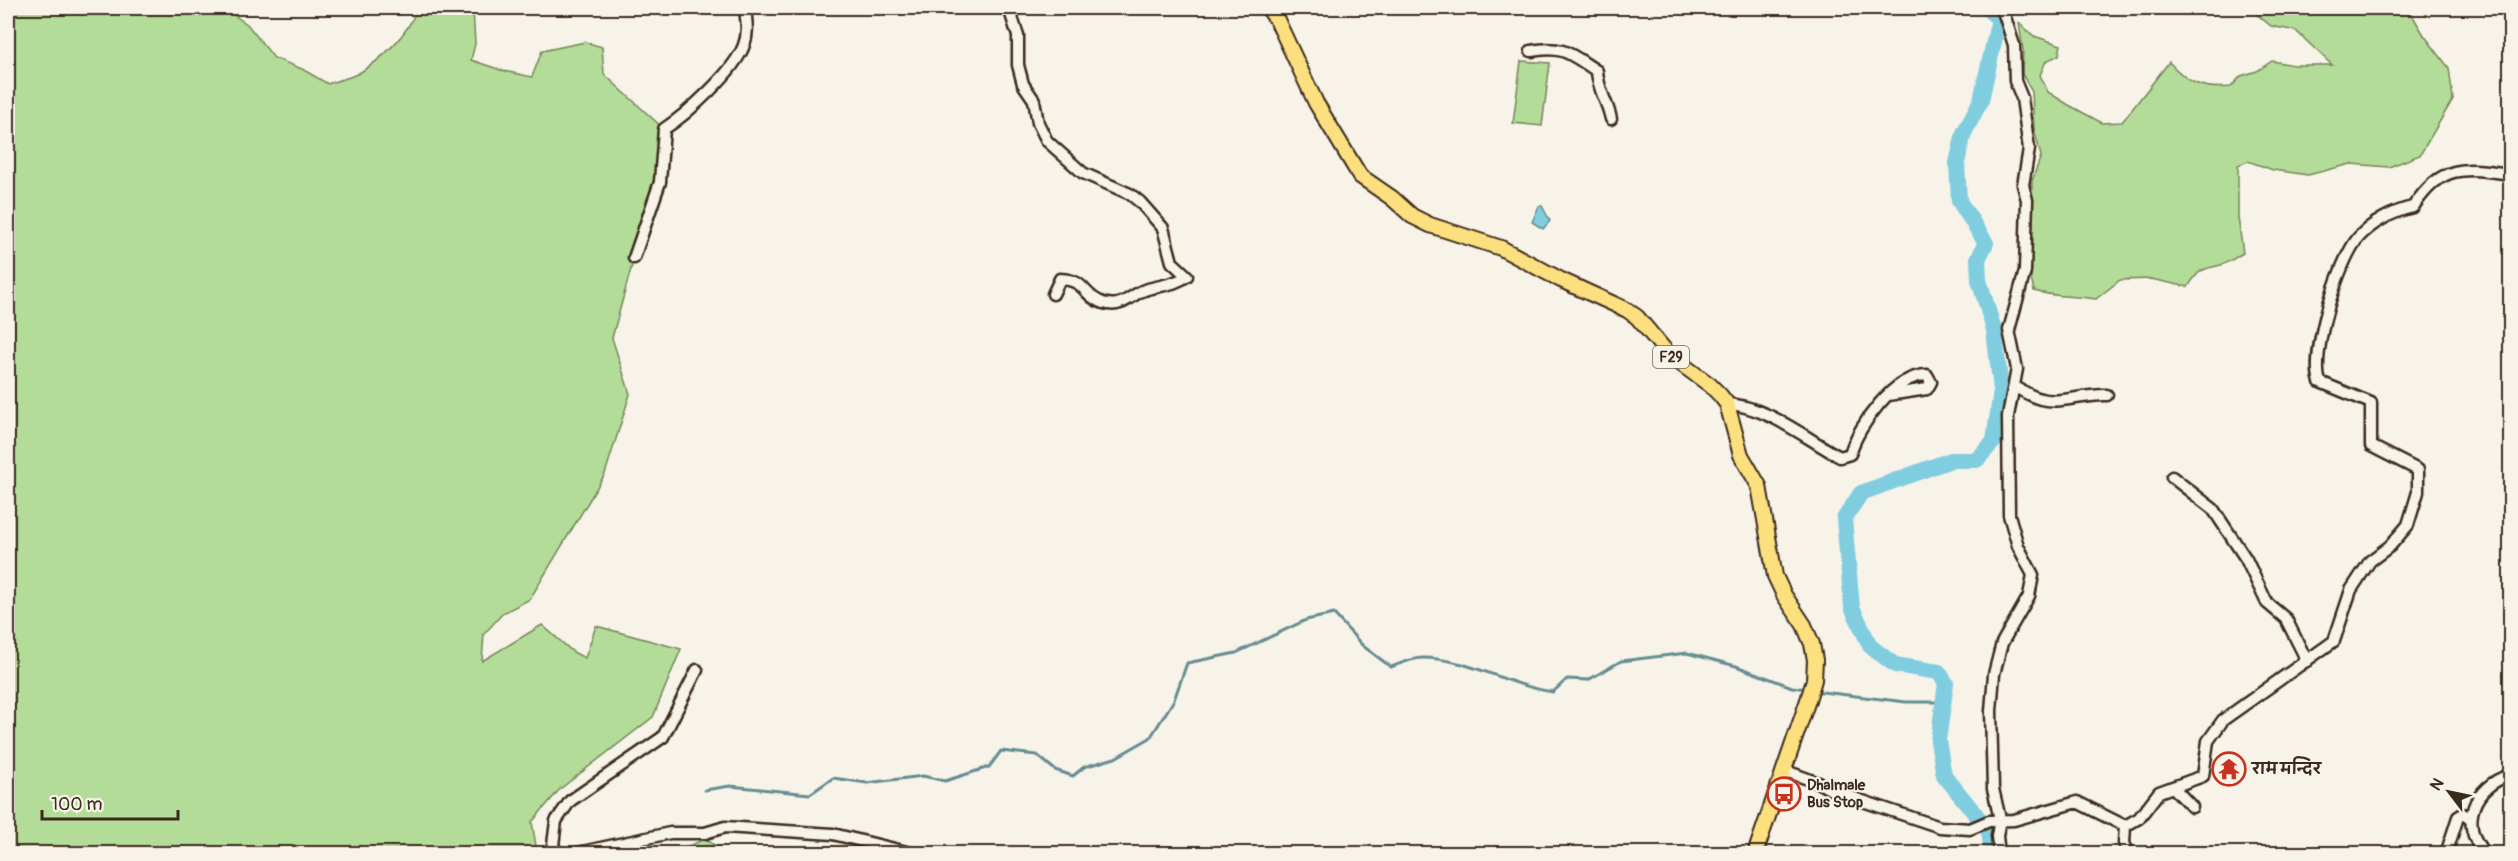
<svg xmlns="http://www.w3.org/2000/svg" width="2518" height="861" font-family="Pangolin,'Playpen Sans Deva',sans-serif">
	<style>
		.green { fill: #b2dc98; stroke: #76835b; stroke-width: 1.5 }
		.water { fill: #81cde0; stroke: #658c92; stroke-width: 1.5 }
		.lines { fill: none; stroke-linecap: round; stroke-linejoin: round }
		.stream { stroke: #658c92; stroke-width: 3 }
		.river { stroke: #81cde0; stroke-width: 16 }
		.minor-casing { stroke: #3b2a1e; stroke-width: 15 }
		.major-casing { stroke: #3b2a1e; stroke-width: 18 }
		.minor { stroke: #f7f3e8; stroke-width: 10 }
		.major { stroke: #fce080; stroke-width: 14 }
		.labels { text-anchor: middle; dominant-baseline: central; stroke-width: 4.5; stroke-linejoin: round; paint-order: stroke }
		.shield { fill: #f7f3e8; stroke: #73665b; stroke-width: 1.5 }
		.shield-label { font-size: 14px; font-weight: bold; fill: #3b2a1e }
		.poi-label { font-size: 15px; font-weight: bold; fill: #3b2a1e; stroke: #f7f3e8; text-anchor: start }
	</style>
	<rect width="100%" height="100%" fill="#f7f3e8"/>
	<filter id="ink" filterUnits="userSpaceOnUse"><feTurbulence type="fractalNoise" baseFrequency=".0167" numOctaves="2"/><feDisplacementMap in="SourceGraphic" scale="12" xChannelSelector="R" yChannelSelector="G"/><feConvolveMatrix kernelMatrix="1 2 1 2 8 2 1 2 1" color-interpolation-filters="sRGB"/></filter>
	<g filter="url(#ink)">
		<g class="green">
			<path d="M8 8H223L247 24 274 58 302 69 328 84C338 80 350 78 359 73 383 59 409 33 417 8H473L475 44 471 60 504 71 532 77 542 51 585 42 602 47 604 74 664 129 660 182 634 258 612 338 630 394 605 474 530 599 503 613 484 634 482 661 542 625 573 652 585 658 596 626 681 649 653 717 560 789 532 822 537 852 541 853H8Z"/>
			<path d="M2249 8H2408L2424 35 2449 68 2453 99 2420 155 2389 167 2351 164 2308 175 2273 170 2248 161 2238 165V217L2243 253C2236 257 2229 263 2221 265 2202 269 2199 269 2188 287L2151 279 2120 280 2096 299C2075 296 2054 297 2034 291L2031 279 2032 181 2041 156 2034 129 2032 92 2022 74 2023 50 2019 23 2034 36 2061 45 2059 55 2046 61 2040 75 2048 92 2067 104 2102 123 2122 122 2169 62C2188 83 2202 90 2231 87L2241 76 2257 71 2272 61 2294 65H2332L2296 31 2271 26Z"/>
			<polygon points="1521,61 1550,63 1542,126 1513,123"/>
			<polygon points="705,839 727,853 672,853"/>
		</g>
		<polygon class="water" points="1539,206 1542,206 1550,221 1543,229 1532,222"/>
		<g class="lines">
			<g class="stream">
				<polyline points="1814,691 1906,702 1943,702"/>
				<path d="M705 790 730 786 810 794 833 778 867 783 923 776 945 781 989 767 1001 751 1037 755 1055 770 1073 776 1084 767 1115 758 1150 738 1174 700 1187 663 1236 653 1306 620 1334 614 1363 646 1391 667C1400 664 1412 658 1422 658 1469 658 1508 686 1553 692L1567 679 1588 680 1621 661 1687 653 1736 666 1792 687 1807 689"/>
			</g>
			<polyline class="river" points="1986,8 1999,19 1981,100 1964,133 1957,163 1959,201 1986,243 1978,259 1979,280 1994,330 2001,390 1994,441 1977,460 1951,460 1861,493 1844,519 1852,607 1870,646 1895,665 1939,672 1946,683 1938,741 1944,775 1989,831 1992,854"/>
			<g class="minor-casing">
				<g id="minor">
					<path d="M1009 8 1018 36V65L1023 84 1034 100 1038 123 1047 141 1083 173 1130 194 1140 202 1163 228 1172 262 1187 276C1173 286 1158 285 1142 291 1133 295 1127 302 1117 304 1113 305 1107 304 1103 303 1082 296 1087 280 1060 279L1053 294"/>
					<path d="M1531 51C1564 45 1570 54 1597 71 1598 91 1607 100 1611 119"/>
					<path d="M634 258 660 182 664 129C687 114 735 71 744 45 749 32 746 20 745 8"/>
					<path d="M2015 387C2023 391 2032 397 2041 399 2062 404 2085 394 2107 395"/>
					<path d="M1727 404C1767 406 1805 438 1840 457L1850 454C1858 426 1894 375 1927 375L1931 382 1927 389 1888 395"/>
					<polyline points="2172,477 2213,509 2246,559 2267,603 2286,619 2307,661"/>
					<path d="M1783 770 1819 783 1833 791 1940 827 1970 829 1989 821 2014 820 2077 802 2125 826 2139 818 2159 792 2203 776 2208 741 2223 720 2334 641 2351 590 2370 561 2390 546 2408 525 2418 492V470L2371 446V403L2320 382C2310 354 2338 262 2358 238 2371 223 2394 211 2413 207 2442 164 2463 167 2510 174"/>
					<polyline points="2173,787 2192,807"/>
					<polyline points="2125,826 2124,843 2129,854"/>
					<polyline points="558,854 553,845 556,821 570,801 663,737 697,670"/>
					<polyline points="573,854 670,833 705,833 725,827 833,834 915,854"/>
					<polyline points="1999,854 1997,836 2000,819 1993,789 1991,711 1994,674 2002,643 2029,596 2033,575 2018,546 2009,515 2008,416 2017,369 2009,330 2025,271 2027,200 2023,185 2029,149 2022,98 2015,81 2014,45 2002,8"/>
					<polyline points="2329,854 2341,854"/>
					<polyline points="2446,854 2458,817 2463,814 2470,819"/>
					<path d="M2485 854C2458 823 2474 786 2510 775"/>
					<polyline points="2506,854 2510,853"/>
				</g>
			</g>
			<g class="major-casing">
				<polyline id="major" points="1268,8 1277,20 1316,103 1360,176 1392,198 1412,216 1430,225 1501,248 1561,280 1627,310 1637,317 1669,355 1710,385 1720,395 1727,404 1741,455 1759,486 1775,576 1784,595 1804,625 1812,644 1815,660 1814,680 1808,700 1755,854"/>
			</g>
			<use href="#minor" class="minor"/>
			<use href="#major" class="major"/>
		</g>
	</g>
	<defs>
		<g id="temple-ring" transform="scale(1.725)"><circle r="9.5" fill="#f7f3e8" stroke="#c8321e" stroke-width="1.5"/><path d="M0-6L5-2H3V0L6.5 2.5H4V6H1.5V3h-3V6H-4V2.5H-6.5L-3 0V-2H-5Z" fill="#c8321e"/></g>
		<g id="bus-ring" transform="scale(1.725)"><circle r="9.5" fill="#f7f3e8" stroke="#c8321e" stroke-width="1.5"/><path d="M-5-6H5V4H4V6H2V4H-2V6H-4V4H-5ZM-3.5-4V0h7V-4ZM-3.5 1.2v1.5H-2V1.2ZM2 1.2v1.5H3.5V1.2Z" fill="#c8321e"/></g>
	</defs>
	<g fill-rule="evenodd">
		<use href="#temple-ring" x="2229" y="769"/>
		<use href="#bus-ring" x="1784" y="794"/>
	</g>
	<g class="labels">
		<rect class="shield" x="1653" y="346" width="36" height="22" rx="4.5"/>
		<g class="shield-label">
			<text x="1671" y="357">F29</text>
		</g>
		<g class="poi-label">
			<text x="2252" y="769">राम मन्दिर</text>
			<text x="1807" y="785">Dhalmale<tspan x="1807" dy="17">Bus Stop</tspan></text>
		</g>
	</g>
	<rect width="2518" height="861" fill="none" stroke="#f7f3e8" stroke-width="30"/>
	<rect x="15" y="15" width="2488" height="831" fill="none" stroke="#3b2a1e" stroke-width="2" filter="url(#ink)"/>
	<g transform="translate(2449 792) rotate(302)" stroke="#f7f3e8" stroke-width="4.5" paint-order="stroke">
	<path d="M0-4.5L10 22L0 15L-10 22Z" fill="#3b2a1e"/>
	<text y="-9" font-size="16" font-weight="bold" text-anchor="middle" fill="#3b2a1e">N</text>
	</g>
	<path d="M42 810v9h136v-9" fill="none" stroke="#3b2a1e" stroke-width="3"/>
	<text x="51" y="810" font-size="18" fill="#3b2a1e" stroke="#f7f3e8" stroke-width="4.5" paint-order="stroke">100 m</text>
</svg>
